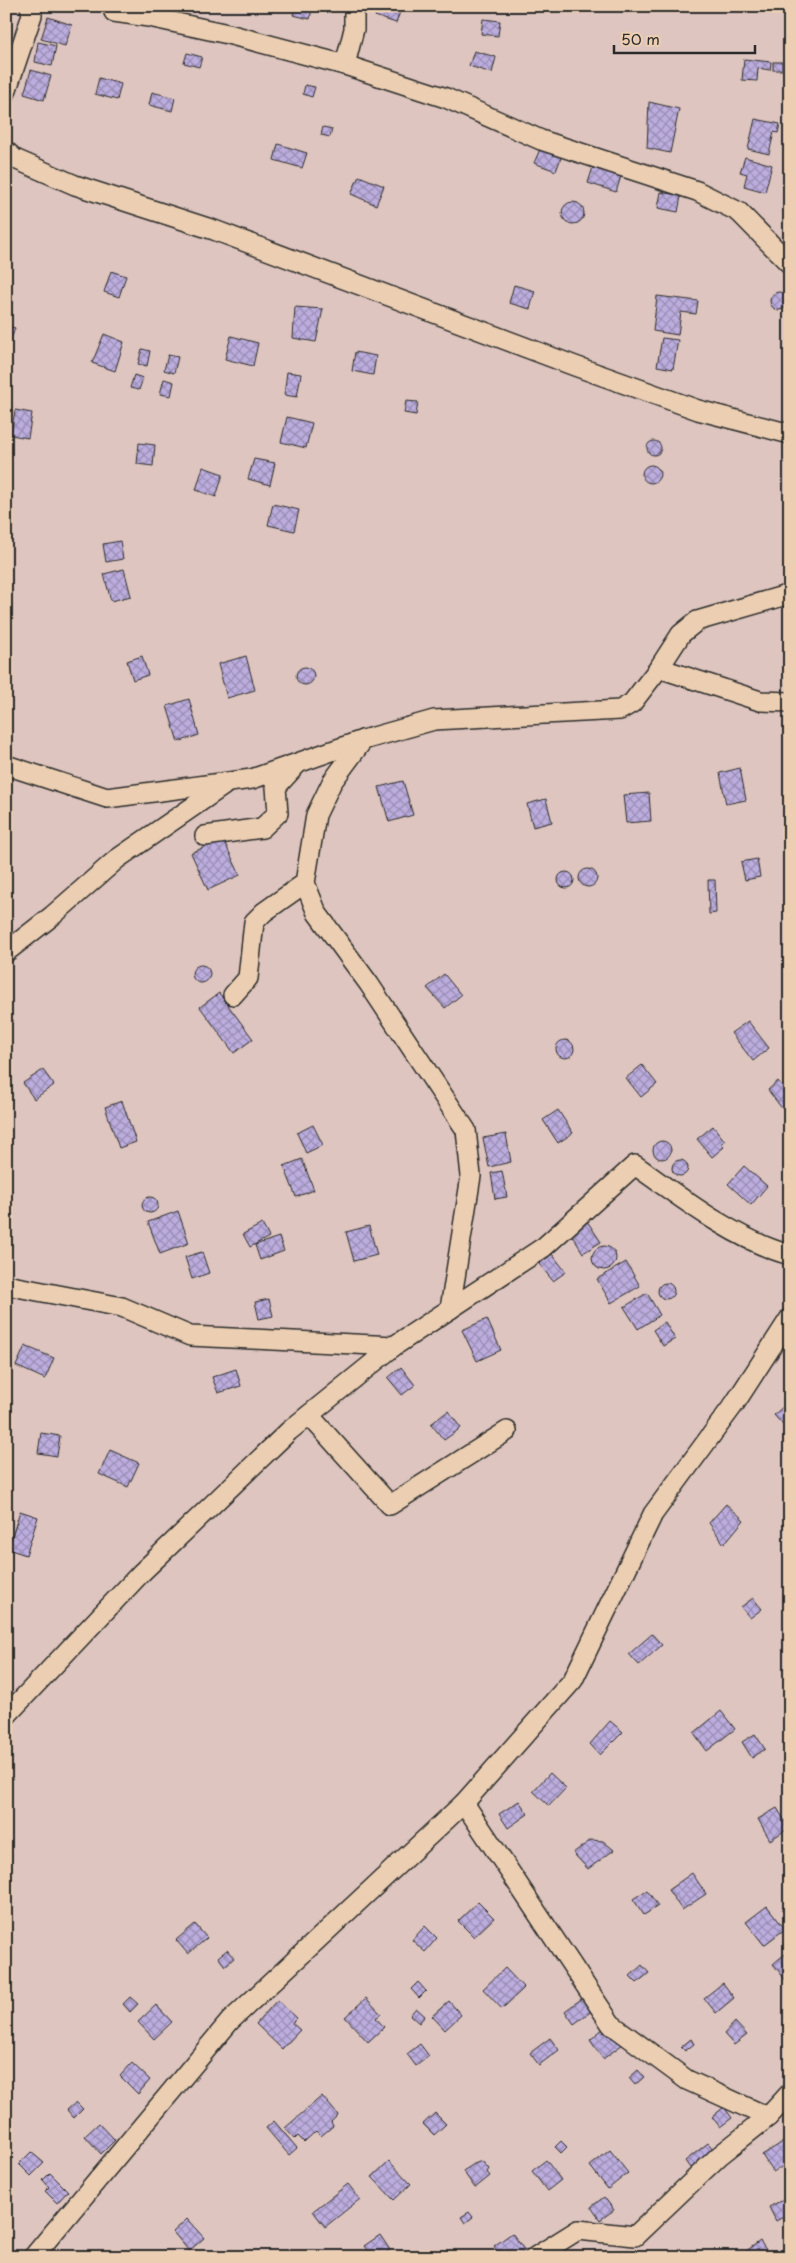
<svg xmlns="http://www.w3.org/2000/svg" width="796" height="2263" font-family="'Playpen Sans',sans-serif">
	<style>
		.building { fill: url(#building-cross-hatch); stroke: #2b2b2b }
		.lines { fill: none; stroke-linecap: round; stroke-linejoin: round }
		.minor-casing { stroke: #2b2b2b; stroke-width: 22 }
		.minor { stroke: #eccfb2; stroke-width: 19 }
	</style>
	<defs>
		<pattern id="building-cross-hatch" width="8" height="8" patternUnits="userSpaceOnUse" patternTransform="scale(1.25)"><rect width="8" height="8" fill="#bcadde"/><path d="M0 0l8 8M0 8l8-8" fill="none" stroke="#998db4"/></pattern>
	</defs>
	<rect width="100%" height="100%" fill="#dec5bf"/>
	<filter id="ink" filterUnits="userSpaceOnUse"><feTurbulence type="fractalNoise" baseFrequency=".02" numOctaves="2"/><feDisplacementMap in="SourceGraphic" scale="10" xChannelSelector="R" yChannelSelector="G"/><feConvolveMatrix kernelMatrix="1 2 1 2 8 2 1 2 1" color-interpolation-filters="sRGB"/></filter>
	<g filter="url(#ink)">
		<g class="building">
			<polygon points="295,6 312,8 310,19 293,15"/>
			<polygon points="378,6 391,6 401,9 396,23 375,16"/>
			<polygon points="48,17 72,25 65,46 41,39"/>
			<polygon points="483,19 500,21 498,36 481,34"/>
			<polygon points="38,42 56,46 52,66 35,62"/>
			<polygon points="474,51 496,57 492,73 469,66"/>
			<polygon points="187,53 202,57 199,67 184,63"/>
			<polygon points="744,59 771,62 770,70 758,68 757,81 742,80"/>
			<rect x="773" y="62" width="9" height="8"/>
			<polygon points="31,70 51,76 44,100 24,94"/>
			<polygon points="99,78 121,84 117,100 95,94"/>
			<polygon points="305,85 315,87 312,97 303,94"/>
			<polygon points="152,92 175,98 172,111 149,105"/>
			<polygon points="649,102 679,109 670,153 647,148"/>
			<polygon points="755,119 780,124 778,133 774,132 769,154 748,149"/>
			<polygon points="323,127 332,129 330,137 321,135"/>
			<polygon points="278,144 307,153 302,168 274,160"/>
			<polygon points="541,147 562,155 556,171 534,163"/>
			<polygon points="745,157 772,165 765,192 744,186 747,174 740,172"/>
			<polygon points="594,164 622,173 616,192 588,183"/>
			<polygon points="359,176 384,186 376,205 351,194"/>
			<polygon points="661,192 681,196 678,212 658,208"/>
			<circle cx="573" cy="213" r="11"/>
			<polygon points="111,271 126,276 119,297 104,292"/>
			<polygon points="514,285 535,291 530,309 509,303"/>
			<circle cx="779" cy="301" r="9"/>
			<polygon points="657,296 698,301 696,314 681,312 678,335 653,331"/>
			<polygon points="295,307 323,309 316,342 293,338"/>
			<polygon points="6,325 15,328 9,345 6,345"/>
			<polygon points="104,334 124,342 115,371 92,363"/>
			<polygon points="231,336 258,343 253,366 225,359"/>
			<polygon points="662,338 678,340 673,369 657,366"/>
			<polygon points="142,349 150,351 147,366 138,364"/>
			<polygon points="355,352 376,356 373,375 352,371"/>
			<polygon points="168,355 178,357 174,373 164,370"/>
			<polygon points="287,372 301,374 297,397 284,395"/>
			<polygon points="134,375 143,378 139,390 130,388"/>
			<polygon points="164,379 174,382 171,396 160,394"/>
			<polygon points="406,401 418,402 416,415 404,413"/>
			<polygon points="15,410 32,413 28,438 11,435"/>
			<polygon points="287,417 312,423 306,448 281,442"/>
			<circle cx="654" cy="448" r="7"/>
			<polygon points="139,443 155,445 153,466 137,464"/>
			<polygon points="254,459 275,463 270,485 248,479"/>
			<circle cx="651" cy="474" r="9"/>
			<polygon points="203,467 223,474 216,497 196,490"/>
			<polygon points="273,504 299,510 294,531 268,525"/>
			<polygon points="120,541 123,559 106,562 103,544"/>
			<polygon points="124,569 131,596 111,601 104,574"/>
			<polygon points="142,656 148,675 133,680 127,661"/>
			<polygon points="246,656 255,690 227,698 218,664"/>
			<circle cx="305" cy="676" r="9"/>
			<polygon points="189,699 199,735 178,742 167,706"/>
			<polygon points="740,768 746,800 726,804 720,773"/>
			<polygon points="403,781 413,815 389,822 379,787"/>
			<polygon points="649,793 651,821 626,823 623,795"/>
			<polygon points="546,799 552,822 533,827 527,804"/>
			<polygon points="223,839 240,875 208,890 191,853"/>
			<polygon points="757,859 760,877 745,880 741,862"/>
			<circle cx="588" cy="878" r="9"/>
			<circle cx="566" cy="880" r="8"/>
			<polygon points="708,880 715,880 716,913 709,914"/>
			<circle cx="201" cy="974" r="9"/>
			<polygon points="444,974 461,995 445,1008 427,988"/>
			<polygon points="219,993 253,1039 234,1053 200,1007"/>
			<polygon points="748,1021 769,1048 753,1061 731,1033"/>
			<circle cx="565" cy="1049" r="9"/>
			<polygon points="642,1065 657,1084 641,1097 626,1078"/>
			<polygon points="43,1070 54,1085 34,1099 23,1083"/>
			<polygon points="778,1081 790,1096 790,1113 787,1115 768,1090"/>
			<polygon points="122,1101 136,1142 119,1148 105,1107"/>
			<polygon points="558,1110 573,1133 558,1143 543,1120"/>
			<polygon points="790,1118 790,1132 783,1123"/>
			<polygon points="313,1125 323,1145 306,1153 297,1133"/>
			<polygon points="713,1126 725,1141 721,1144 724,1147 712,1157 697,1139"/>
			<polygon points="506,1134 511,1162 489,1167 483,1138"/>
			<circle cx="662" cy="1150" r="9"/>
			<polygon points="302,1159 314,1190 296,1197 284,1166"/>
			<circle cx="680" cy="1168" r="8"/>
			<polygon points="744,1166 767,1186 751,1205 728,1184"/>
			<polygon points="502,1171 507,1197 495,1199 491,1173"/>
			<circle cx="150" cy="1205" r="8"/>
			<polygon points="178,1211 189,1243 160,1254 148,1222"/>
			<polygon points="587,1221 601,1242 583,1253 570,1232"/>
			<polygon points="262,1224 269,1237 250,1247 243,1234"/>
			<polygon points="369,1226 377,1255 354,1261 346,1232"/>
			<polygon points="279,1237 284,1251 260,1260 255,1245"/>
			<circle cx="604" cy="1258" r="12"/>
			<polygon points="202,1252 209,1273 192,1279 185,1257"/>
			<polygon points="552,1254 566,1272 553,1281 539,1264"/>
			<polygon points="626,1262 640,1286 611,1303 597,1279"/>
			<circle cx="666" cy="1291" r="8"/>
			<polygon points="647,1293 660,1315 638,1329 624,1307"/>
			<polygon points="269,1299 273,1316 259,1319 255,1302"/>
			<polygon points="487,1319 501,1350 477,1361 462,1330"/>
			<polygon points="665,1322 675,1339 663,1346 653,1330"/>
			<polygon points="25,1346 54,1358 45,1379 16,1366"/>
			<polygon points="401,1367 415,1385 402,1395 388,1378"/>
			<polygon points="236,1369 241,1386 218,1393 212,1377"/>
			<polygon points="787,1403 790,1406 790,1433 774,1415"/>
			<polygon points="448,1411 461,1428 444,1440 431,1424"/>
			<polygon points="41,1433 60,1436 57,1456 38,1453"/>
			<polygon points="110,1450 139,1463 128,1487 99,1474"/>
			<polygon points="726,1504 744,1520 724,1544 709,1523"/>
			<polygon points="20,1511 38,1517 26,1555 8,1549"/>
			<polygon points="753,1598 762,1609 750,1618 741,1607"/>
			<polygon points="652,1634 662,1645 639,1665 629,1654"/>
			<polygon points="721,1711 735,1729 707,1751 694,1733"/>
			<polygon points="610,1721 623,1732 600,1755 590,1744"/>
			<polygon points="755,1734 765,1749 752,1758 742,1742"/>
			<polygon points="550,1773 566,1788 549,1806 533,1791"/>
			<polygon points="519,1801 528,1814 508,1828 499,1814"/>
			<polygon points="777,1808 789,1828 770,1840 758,1819"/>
			<polygon points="591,1840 603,1841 614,1850 588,1869 573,1853"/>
			<polygon points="692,1873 706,1894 682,1910 668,1890"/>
			<polygon points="647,1890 658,1906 644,1915 633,1899"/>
			<polygon points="478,1902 494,1918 474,1937 458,1921"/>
			<polygon points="767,1906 785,1929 764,1945 746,1922"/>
			<polygon points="195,1924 207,1938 188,1954 176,1940"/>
			<polygon points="425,1926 437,1938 425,1952 412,1940"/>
			<polygon points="227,1950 234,1958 225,1966 218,1957"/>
			<polygon points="786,1953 790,1958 788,1983 773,1964"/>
			<polygon points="642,1965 649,1973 637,1983 630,1976"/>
			<polygon points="505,1968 524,1988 502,2009 483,1989"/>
			<polygon points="418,1982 426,1991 419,1998 411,1989"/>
			<polygon points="723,1983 734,1998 716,2013 704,1998"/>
			<polygon points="130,1997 138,2004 130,2012 123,2004"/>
			<polygon points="584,1997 593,2010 574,2024 565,2011"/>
			<polygon points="366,1998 381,2014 376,2018 384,2027 368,2042 345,2017"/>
			<polygon points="277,2000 297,2018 292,2023 300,2030 282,2049 256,2024"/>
			<polygon points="449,2001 461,2015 445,2030 432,2016"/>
			<polygon points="156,2005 172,2022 154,2039 138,2022"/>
			<polygon points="416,2008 425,2016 419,2023 410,2015"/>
			<polygon points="735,2022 747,2035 734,2045 724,2034"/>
			<polygon points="606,2026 623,2044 603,2059 590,2040"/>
			<polygon points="550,2038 559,2050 539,2065 530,2053"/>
			<polygon points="691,2039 694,2044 685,2051 681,2047"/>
			<polygon points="420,2044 429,2056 416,2066 407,2054"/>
			<polygon points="132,2063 150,2080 138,2094 120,2076"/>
			<polygon points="638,2070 644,2077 635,2085 629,2078"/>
			<polygon points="322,2096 338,2115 331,2122 333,2126 321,2136 316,2131 304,2142 298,2136 295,2139 285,2128"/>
			<polygon points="76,2102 83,2109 74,2118 67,2110"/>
			<polygon points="724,2107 732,2118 720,2127 712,2117"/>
			<polygon points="435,2113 446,2124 434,2135 423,2124"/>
			<polygon points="274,2121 297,2148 289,2155 266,2128"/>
			<polygon points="99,2123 115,2140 101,2154 85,2136"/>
			<polygon points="561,2141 567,2147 561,2153 555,2147"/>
			<polygon points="783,2142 790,2152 790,2162 773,2172 762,2155"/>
			<polygon points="708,2143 719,2156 695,2175 685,2161"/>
			<polygon points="610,2150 628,2173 608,2189 590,2166"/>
			<polygon points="31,2152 44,2163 31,2176 19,2164"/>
			<polygon points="546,2160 561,2180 547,2191 532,2171"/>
			<polygon points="389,2161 411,2184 394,2200 372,2177"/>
			<polygon points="482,2161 489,2169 487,2172 490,2176 475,2188 463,2171 474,2164"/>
			<polygon points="50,2173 68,2191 57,2203 45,2191 49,2187 43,2180"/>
			<polygon points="348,2184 360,2199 325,2227 313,2211"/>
			<polygon points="790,2196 790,2213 776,2221 769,2207"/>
			<polygon points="604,2197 614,2210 600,2220 591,2207"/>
			<polygon points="469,2212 473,2217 465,2223 461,2217"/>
			<polygon points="187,2219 204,2238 189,2251 173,2232"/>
			<polygon points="512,2233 525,2251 517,2257 501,2257 494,2246"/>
			<polygon points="380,2235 390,2250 380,2257 372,2257 364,2246"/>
			<polygon points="760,2241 771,2257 744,2257 742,2254"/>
		</g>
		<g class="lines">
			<g class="minor-casing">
				<g id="minor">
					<polyline points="114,12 149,17 228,34 345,65 446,98 541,140 697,191 739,212 790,264"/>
					<polyline points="345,65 354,29 354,6"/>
					<polyline points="6,92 32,15 30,6"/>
					<polyline points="6,151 15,159 75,185 214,230 575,366 698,410 790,434"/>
					<polyline points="659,668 760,701 790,702"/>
					<polyline points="363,740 332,782 316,815 305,883 317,913 369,984 466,1130 471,1176 450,1309"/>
					<polyline points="6,765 107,798 252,779 363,740 434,720 620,710 632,703 659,668 681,634 697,621 790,594"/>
					<polyline points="205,836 262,828 278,813 276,787 297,764"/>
					<polyline points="6,952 52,916 117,859 223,786"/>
					<polyline points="233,995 248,978 254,922 264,912 305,883"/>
					<polyline points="6,1285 122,1307 190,1336 394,1346"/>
					<polyline points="309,1415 390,1505 507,1431"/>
					<path d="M6 1716 141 1573 289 1431 394 1346 544 1247 635 1165C680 1197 735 1240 790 1255"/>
					<polyline points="464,1803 611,2024 687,2080 768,2117"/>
					<polyline points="33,2257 230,2021 464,1803 573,1680 653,1514 735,1403 790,1318"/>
					<polyline points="535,2257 578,2230 635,2236 719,2156 768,2117 790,2093"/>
				</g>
			</g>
			<use href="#minor" class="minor"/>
		</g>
	</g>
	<rect width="796" height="2263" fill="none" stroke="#eccfb2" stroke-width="25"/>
	<rect x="12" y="12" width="771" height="2238" fill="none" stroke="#2b2b2b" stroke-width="2" filter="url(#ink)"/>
	<path d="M614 45v8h141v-8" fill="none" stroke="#2b2b2b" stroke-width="2.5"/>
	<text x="621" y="45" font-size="15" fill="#2b2b2b" stroke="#eccfb2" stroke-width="4" paint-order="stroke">50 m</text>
</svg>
